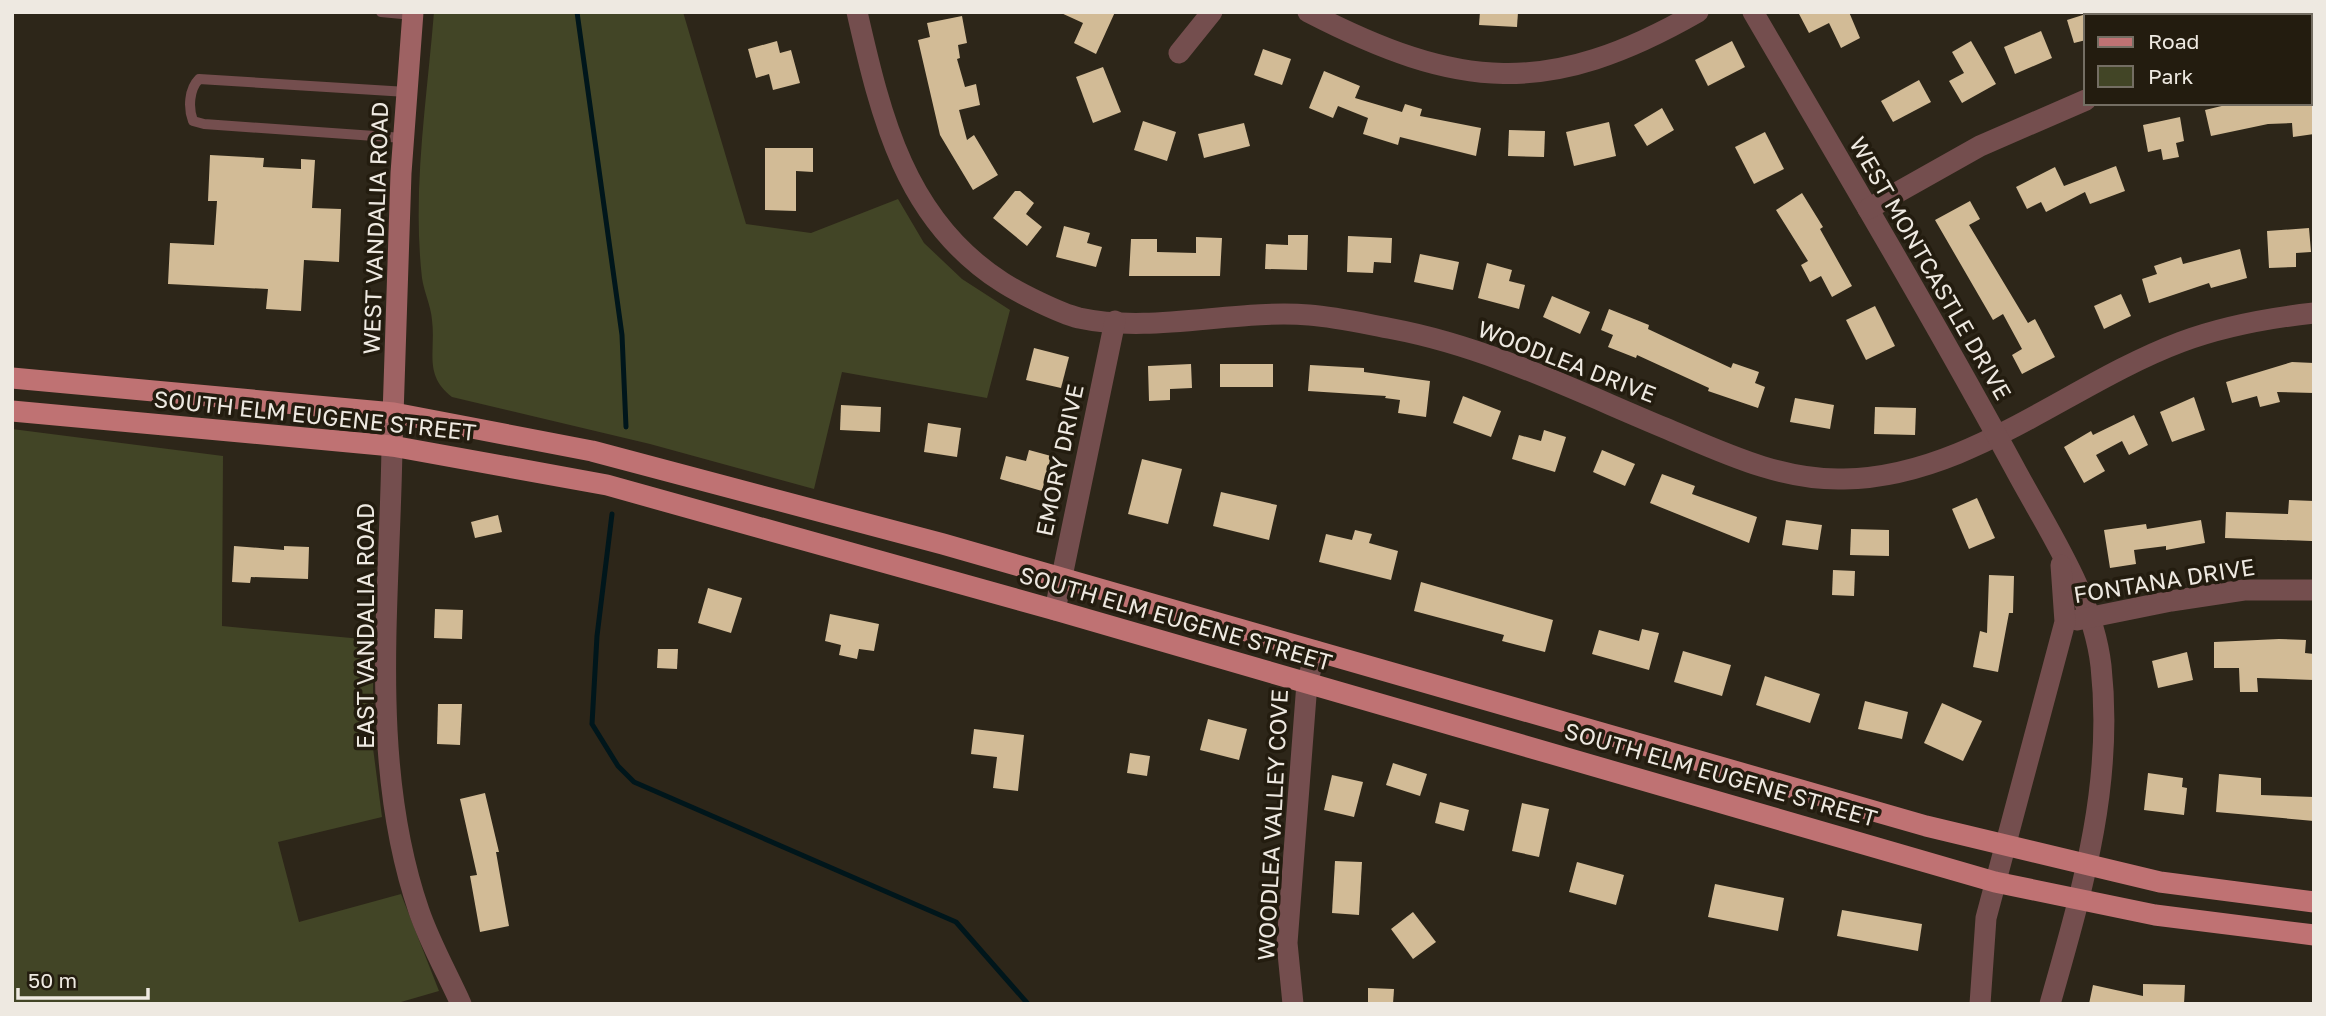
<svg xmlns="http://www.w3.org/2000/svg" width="2326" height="1016" font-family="'Golos Text',sans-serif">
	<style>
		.green { fill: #424526 }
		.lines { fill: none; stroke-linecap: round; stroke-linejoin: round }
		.stream { stroke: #00161b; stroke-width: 5 }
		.building { fill: #d2bb96 }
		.service { stroke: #744e4e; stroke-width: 10 }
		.minor { stroke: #744e4e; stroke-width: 21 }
		.tertiary { stroke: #744e4e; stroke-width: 21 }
		.secondary { stroke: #9e6263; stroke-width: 21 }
		.primary { stroke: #bf7273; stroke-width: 21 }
		.labels { text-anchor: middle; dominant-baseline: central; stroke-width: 7; stroke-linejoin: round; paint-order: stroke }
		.street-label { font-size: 23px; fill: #eee9e1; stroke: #231c0f }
	</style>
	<rect width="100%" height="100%" fill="#2d2619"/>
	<g class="green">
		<path d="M434 12H683L746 224 811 233 898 199 924 243 962 279 1010 310 987 398 842 372 814 489 650 444 452 397C423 375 436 351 432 320 431 306 424 292 422 278 412 191 427 99 434 12Z"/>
		<polygon points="12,429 223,456 222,626 373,640 373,748 382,817 278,842 299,922 401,894 439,991 394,1004 12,1004"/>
	</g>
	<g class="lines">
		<g class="stream">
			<polyline points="577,12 622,335 626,427"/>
			<polyline points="612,514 597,636 592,724 618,766 634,782 956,922 1028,1004"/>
		</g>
	</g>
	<g class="building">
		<polygon points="1059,12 1115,12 1096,54 1074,43 1083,23"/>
		<polygon points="1480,12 1518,12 1517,27 1479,25"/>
		<polygon points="1798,12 1849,12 1860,38 1841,48 1829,23 1809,33"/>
		<polygon points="2086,14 2086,40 2074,43 2067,20"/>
		<polygon points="962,16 967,43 958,45 960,58 957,59 965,87 976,84 980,105 959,110 967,140 974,135 998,175 973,190 940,135 918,40 930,37 927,23"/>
		<polygon points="2041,31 2052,58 2015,74 2004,47"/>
		<polygon points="777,41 780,53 791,50 800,83 773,90 769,74 756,78 748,49"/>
		<polygon points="1732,41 1745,67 1708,86 1695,60"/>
		<polygon points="1971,41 1996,84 1962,103 1949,81 1964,73 1952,52"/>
		<polygon points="1263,49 1291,59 1282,85 1254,75"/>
		<polygon points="1103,67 1121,112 1093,123 1076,77"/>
		<polygon points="1324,71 1360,86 1355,98 1402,112 1405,104 1422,109 1420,116 1481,128 1476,156 1400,137 1398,145 1363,134 1368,118 1338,106 1333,118 1309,108"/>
		<polygon points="1919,80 1931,102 1893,122 1881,101"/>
		<polygon points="2234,103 2313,103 2314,134 2293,137 2292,123 2268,124 2211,136 2205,110"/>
		<polygon points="1662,108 1674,130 1647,146 1634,125"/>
		<polygon points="2180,117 2184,141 2176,143 2179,157 2163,160 2161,149 2148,152 2143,125"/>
		<polygon points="1143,121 1176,132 1167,161 1134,150"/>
		<polygon points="1609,122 1616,156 1574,166 1566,132"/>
		<polygon points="1244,123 1250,146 1204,158 1198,134"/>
		<polygon points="1509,130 1545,131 1544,157 1508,156"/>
		<polygon points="1765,132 1784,169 1754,184 1735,147"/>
		<polygon points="765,148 813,148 813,172 796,171 796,211 765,210"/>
		<polygon points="210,155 264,158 263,167 301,169 301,159 315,160 312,208 341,209 339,262 304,260 301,311 266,309 268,289 168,284 170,243 214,245 217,201 208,201"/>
		<polygon points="2116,166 2125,191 2090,204 2085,192 2046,212 2041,202 2027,209 2016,187 2055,167 2064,186"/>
		<polygon points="1015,191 1020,191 1034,203 1026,214 1042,227 1027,246 993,218"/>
		<polygon points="1802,193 1823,227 1820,229 1852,286 1832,297 1821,276 1810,282 1801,265 1808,261 1776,210"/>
		<polygon points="1970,201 1980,219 1969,225 2028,323 2035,319 2055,357 2022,374 2012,355 2022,349 2003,314 1993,320 1935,220"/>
		<polygon points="1064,226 1090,233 1087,243 1102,247 1096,267 1056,257"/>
		<polygon points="2309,228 2311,252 2296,253 2296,267 2269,268 2267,231"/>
		<polygon points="1288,235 1308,235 1307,270 1265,269 1266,244 1288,245"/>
		<polygon points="1348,236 1392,238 1391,263 1374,262 1373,273 1347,272"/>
		<polygon points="1196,237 1222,238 1220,276 1129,276 1131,239 1157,239 1157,252 1196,253"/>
		<polygon points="2240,249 2247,278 2211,288 2209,283 2149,303 2142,279 2157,274 2154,266 2181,257 2183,264"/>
		<polygon points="1420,254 1459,262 1453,290 1414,282"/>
		<polygon points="1487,263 1512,270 1509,281 1525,285 1519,309 1478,298"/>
		<polygon points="2121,294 2131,316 2104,329 2094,306"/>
		<polygon points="1552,296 1590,312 1580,334 1543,317"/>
		<polygon points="1875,306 1895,346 1866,360 1846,320"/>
		<polygon points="1609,309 1649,325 1648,329 1731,368 1733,363 1759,372 1755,383 1765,387 1758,408 1708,391 1709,388 1637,355 1636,358 1608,347 1613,335 1601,330"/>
		<polygon points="1034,348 1069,357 1061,388 1026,380"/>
		<polygon points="2292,362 2314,363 2314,393 2277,392 2280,402 2260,407 2257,396 2232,403 2226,382"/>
		<polygon points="1191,364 1192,388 1170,389 1170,400 1149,401 1148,366"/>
		<rect x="1220" y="364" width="53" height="23"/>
		<polygon points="1310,365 1364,368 1364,372 1430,381 1426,417 1398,413 1400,400 1385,398 1386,396 1308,391"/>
		<polygon points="1463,396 1501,411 1491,437 1453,423"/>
		<polygon points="2194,397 2205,430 2172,442 2160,412"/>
		<polygon points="1795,398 1834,405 1830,429 1790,422"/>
		<polygon points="841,405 881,407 880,432 840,430"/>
		<polygon points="1875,407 1916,408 1915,435 1874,434"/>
		<polygon points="2134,415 2148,445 2129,455 2122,441 2096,455 2105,471 2084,483 2064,447 2091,431 2093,435"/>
		<polygon points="928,423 961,428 957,457 924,452"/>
		<polygon points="1544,430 1566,437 1555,472 1512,459 1519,435 1541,441"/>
		<polygon points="1029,450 1051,456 1042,491 1000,479 1006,456 1026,461"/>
		<polygon points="1602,450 1635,464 1625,486 1593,472"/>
		<polygon points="1142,459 1182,469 1168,524 1128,514"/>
		<polygon points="1662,474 1695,486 1692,494 1757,517 1749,543 1650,503"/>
		<polygon points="1221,492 1277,505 1269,540 1213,526"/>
		<polygon points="1977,498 1995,538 1969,549 1952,509"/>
		<polygon points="2289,500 2314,501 2312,541 2225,538 2226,512 2288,514"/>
		<polygon points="498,515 502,532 475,538 471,522"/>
		<polygon points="1786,520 1822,525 1818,550 1782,545"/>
		<polygon points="2201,520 2205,543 2166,550 2166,546 2134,550 2136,564 2110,568 2104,530 2146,524 2147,529"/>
		<polygon points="1851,529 1889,530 1889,556 1850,555"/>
		<polygon points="1355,530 1372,534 1369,543 1398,551 1391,580 1319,562 1326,534 1352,540"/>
		<polygon points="234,546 284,550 284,546 309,547 308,579 251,577 250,583 232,582"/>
		<polygon points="1833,570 1855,571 1854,596 1832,595"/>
		<polygon points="1989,575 2014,576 2013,613 2009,613 1998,672 1973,667 1980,631 1987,633"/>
		<polygon points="1421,582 1553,620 1545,652 1502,641 1504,635 1414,611"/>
		<polygon points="708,588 742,598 731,633 698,623"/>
		<polygon points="435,609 463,610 462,639 434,638"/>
		<polygon points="830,614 879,624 874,651 859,649 857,659 839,655 841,645 825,641"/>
		<polygon points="1642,629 1659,633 1649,670 1592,654 1599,630 1639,641"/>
		<polygon points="2279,639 2306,640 2305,653 2314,654 2314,680 2257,678 2258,692 2240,692 2239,668 2214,668 2214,642"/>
		<polygon points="658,649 678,649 677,669 657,668"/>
		<polygon points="1683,651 1731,665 1722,696 1674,682"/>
		<polygon points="2187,652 2193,680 2158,688 2152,661"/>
		<polygon points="1765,676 1820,694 1810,723 1756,705"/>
		<polygon points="1865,701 1908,712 1902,739 1858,729"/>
		<polygon points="1942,703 1982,721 1963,761 1924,743"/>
		<polygon points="438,704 462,704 460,745 437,744"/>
		<polygon points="1208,719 1247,729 1239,760 1200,750"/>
		<polygon points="974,729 1024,735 1018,791 993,788 997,757 971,754"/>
		<polygon points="1130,753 1150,756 1147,776 1127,773"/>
		<polygon points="1393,763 1427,774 1420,796 1386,785"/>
		<polygon points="2148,773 2183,778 2182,787 2187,788 2184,815 2144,810"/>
		<polygon points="2219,774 2261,778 2261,795 2314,797 2314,821 2216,812"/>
		<polygon points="1332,775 1363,782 1354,817 1324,810"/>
		<polygon points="485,793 499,852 496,852 509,926 480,932 470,876 477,875 460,799"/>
		<polygon points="1440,802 1469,810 1464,831 1435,823"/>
		<polygon points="1522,803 1549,809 1539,857 1512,851"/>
		<polygon points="1335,861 1362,862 1359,915 1332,913"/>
		<polygon points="1577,862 1624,875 1616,905 1569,892"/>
		<polygon points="1715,884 1784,898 1778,931 1708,917"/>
		<polygon points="1842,910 1922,924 1918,951 1837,936"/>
		<polygon points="1413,912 1436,942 1413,959 1391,929"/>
		<polygon points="2143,984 2185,985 2184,1004 2089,1004 2093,985 2143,996"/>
		<polygon points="1368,988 1394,989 1393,1004 1368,1004"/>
	</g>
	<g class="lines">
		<g class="service">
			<polyline points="381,12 413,15"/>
			<path d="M403 138 204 124 193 121C188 108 189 89 199 79L407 92"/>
		</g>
		<g class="minor">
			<path d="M857 12C881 117 905 220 1002 282 1019 293 1059 313 1079 318 1152 334 1235 309 1309 315 1337 317 1366 324 1393 329 1488 347 1576 391 1665 428 1722 452 1781 481 1844 479 1968 477 2069 384 2181 342 2224 326 2268 318 2314 313"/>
			<path d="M1308 12C1459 90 1548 98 1698 12"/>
			<path d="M1753 12C1841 163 1931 314 2014 467 2047 529 2093 595 2101 666 2114 785 2082 891 2050 1004"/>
			<polyline points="2310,47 2314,47"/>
			<polyline points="1179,53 1212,12"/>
			<polyline points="1868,209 1980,146 2086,100"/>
			<polyline points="1055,610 1115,321"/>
			<polyline points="2077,620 2171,601 2244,590 2314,590"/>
			<polyline points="1293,1004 1287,943 1307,683 1316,651"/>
			<polyline points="1980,1004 1986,918 2065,622 2061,565"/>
		</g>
		<path class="tertiary" d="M392 446C390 599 368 763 419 911 430 943 447 973 461 1004"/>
		<polyline class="secondary" points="392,446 401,173 413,12"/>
		<g class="primary">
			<polyline points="12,378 394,413 592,451 943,544 1926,826 2160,882 2314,902"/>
			<polyline points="12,411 392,446 607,485 1055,610 1995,882 2155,915 2314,935"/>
		</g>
	</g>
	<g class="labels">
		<g class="street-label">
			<text transform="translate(375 228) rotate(-88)">WEST VANDALIA ROAD</text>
			<text transform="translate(1931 268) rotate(60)">WEST MONTCASTLE DRIVE</text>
			<text transform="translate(1567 361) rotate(21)">WOODLEA DRIVE</text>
			<text transform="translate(315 415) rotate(6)">SOUTH ELM EUGENE STREET</text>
			<text transform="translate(1059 460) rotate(-78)">EMORY DRIVE</text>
			<text transform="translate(2164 580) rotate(-9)">FONTANA DRIVE</text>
			<text transform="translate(1176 618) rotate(16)">SOUTH ELM EUGENE STREET</text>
			<text transform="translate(365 626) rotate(-90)">EAST VANDALIA ROAD</text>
			<text transform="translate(1721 774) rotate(16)">SOUTH ELM EUGENE STREET</text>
			<text transform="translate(1272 825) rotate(-87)">WOODLEA VALLEY COVE</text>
		</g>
	</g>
	<rect width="2326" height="1016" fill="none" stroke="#eee9e1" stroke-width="28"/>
	<rect x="2084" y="14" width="228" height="91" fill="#231c0f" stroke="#746e63" stroke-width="2"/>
	<rect x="2098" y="37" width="35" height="10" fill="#bf7273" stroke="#746e63" stroke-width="2"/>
	<text x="2148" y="49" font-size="21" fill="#eee9e1">Road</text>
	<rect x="2098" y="66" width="35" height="21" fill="#424526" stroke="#746e63" stroke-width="2"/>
	<text x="2148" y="84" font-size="21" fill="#eee9e1">Park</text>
	<path d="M18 988v10h130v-10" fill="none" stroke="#eee9e1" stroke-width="3.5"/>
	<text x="28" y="988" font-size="21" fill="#eee9e1" stroke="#231c0f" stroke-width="5" paint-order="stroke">50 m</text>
</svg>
